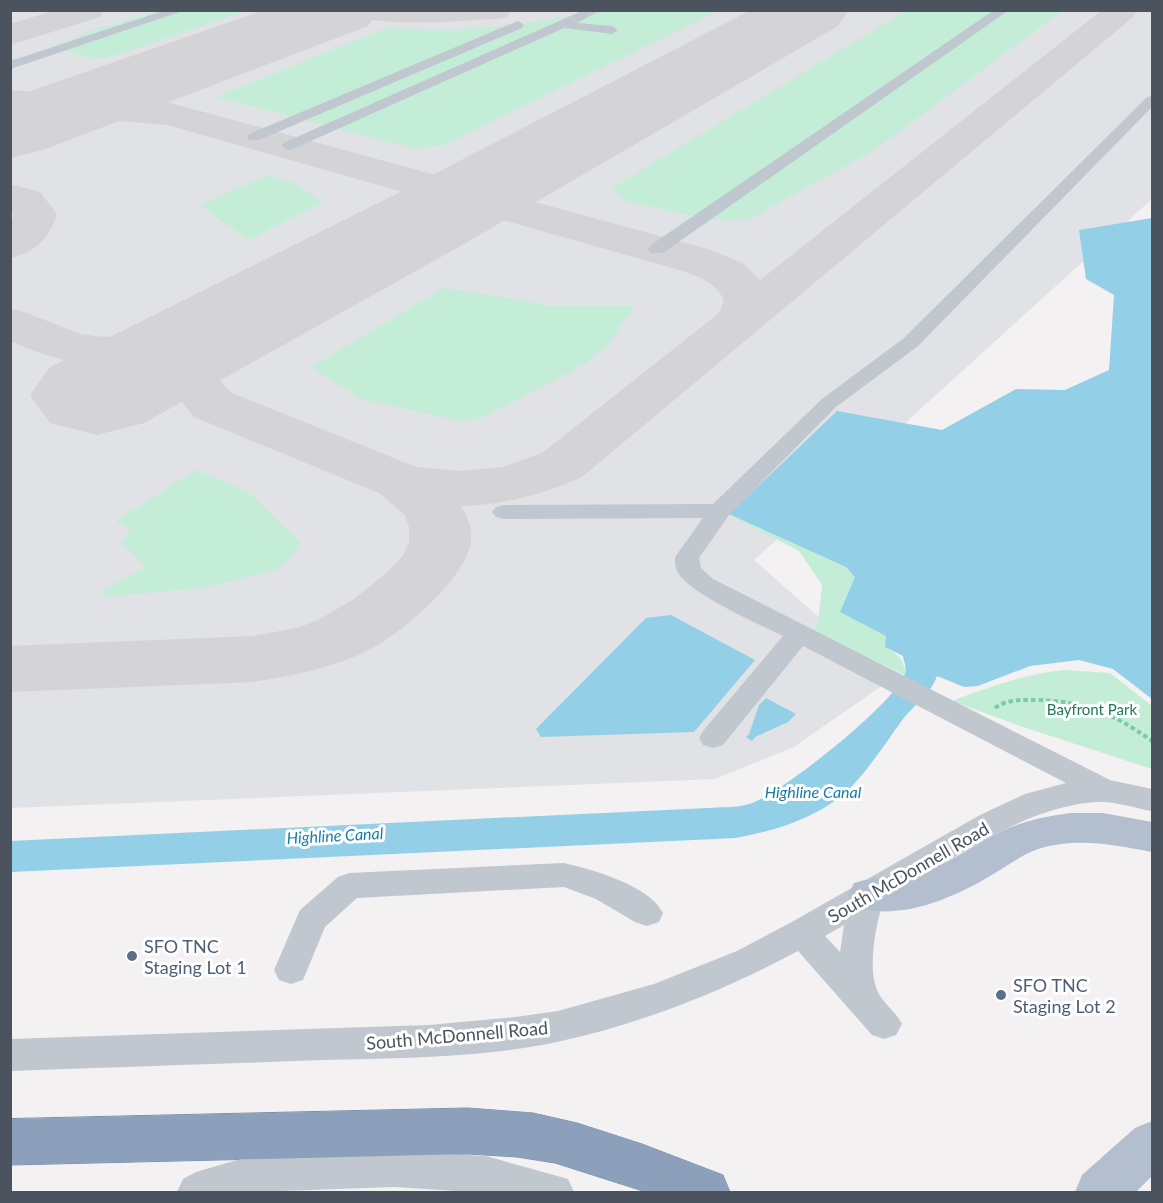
<svg xmlns="http://www.w3.org/2000/svg" width="1163" height="1203" font-family="Lato,sans-serif">
	<style>
		.airport { fill: #e0e2e5 }
		.green { fill: #c3edd7 }
		.water { fill: #93d0e8 }
		.lines { fill: none; stroke-linecap: round; stroke-linejoin: round }
		.taxiway { fill: #d4d4d6; fill-rule: evenodd }
		.runway { fill: #d4d4d6; fill-rule: evenodd }
		.highway-casing { stroke: #778ba8; stroke-width: 1 }
		.path { stroke: #7dcaa9; stroke-width: 4; stroke-dasharray: 4.5 3; stroke-linecap: butt }
		.minor { fill: #c0c7cf; fill-rule: evenodd }
		.major { fill: #b3bece; fill-rule: evenodd }
		.highway { fill: #8ca0bc; fill-rule: evenodd }
		.service-dot { fill: #5c6f8a; stroke: #fff; stroke-width: 2 }
		.labels { text-anchor: middle; dominant-baseline: central; stroke-width: 6; stroke-linejoin: round; paint-order: stroke }
		.park-label { font-size: 15px; fill: #1d7c54; stroke: #fff }
		.water-label { font-size: 16px; font-style: italic; fill: #157da6; stroke: #fff }
		.near-street-label { font-size: 18px; fill: #4a535e; stroke: #fff }
		.near-service-label { font-size: 18px; fill: #4e5e75; stroke: #fff; text-anchor: start }
	</style>
	<rect width="100%" height="100%" fill="#f3f1f1"/>
	<polygon class="airport" points="10,11 1152,11 1152,199 754,560 890,680 794,747 715,779 11,808"/>
	<g class="green">
		<polygon points="159,11 245,11 116,55 92,59 52,47 93,30"/>
		<polygon points="608,11 717,11 445,145 413,148 216,97 387,28 449,30 496,27"/>
		<polygon points="906,11 1062,11 873,151 750,219 707,219 625,201 612,188"/>
		<polygon points="268,175 294,183 323,202 249,240 199,205"/>
		<polygon points="444,288 538,303 548,306 634,306 610,342 585,364 484,417 463,421 363,400 311,367"/>
		<polygon points="196,470 248,492 300,542 293,554 277,570 201,588 104,597 102,591 146,566 120,543 131,530 116,521"/>
		<path d="M765 480 860 562 886 636 885 647C897 653 906 661 905 675L813 631 818 622 822 585 799 551 728 514Z"/>
		<path d="M1064 670 1110 673 1152 706V769L1020 726 952 701C989 687 1025 674 1064 670Z"/>
	</g>
	<g class="water">
		<path d="M1152 218V699L1113 669 1079 660 1030 666 978 686 964 687 937 676C931 694 915 704 903 719 887 741 871 766 853 785 822 817 778 830 736 838L11 872 10 841 708 808C721 807 737 808 749 804 780 795 895 703 905 674 907 668 904 662 903 656L885 647 886 636 840 612 855 577 846 567 729 514 837 411 942 430 1016 389 1065 390 1109 370 1114 295 1086 279 1079 230Z"/>
		<polygon points="671,615 755,660 694,732 541,737 536,729 646,618"/>
		<polygon points="766,698 796,714 788,722 755,737 752,741 746,737 749,734 759,705"/>
	</g>
	<g class="lines">
		<g class="taxiway">
			<polygon points="56,10 104,10 100,17 10,45 10,24"/>
			<path d="M353 10H511L507 17 496 19C451 21 401 27 357 17Z"/>
			<path d="M1102 10H1137L1133 17 582 477C544 494 503 505 461 506 468 517 472 528 471 541 467 578 400 635 367 651 332 668 291 676 253 682L10 692V646L253 636 297 628 318 620 354 599 385 574 403 556 409 542V527L405 515 379 493 194 417 168 385 165 369 168 360C113 373 62 365 10 341V308L27 313 80 334 103 337 160 332 215 317 233 321 240 332C222 357 203 368 232 393L416 467 462 471 502 467 542 453 719 313 724 301C717 282 697 276 679 270L167 125 10 112V90L169 103 182 106 711 250 744 264 760 280Z"/>
			<path d="M10 184 40 192 57 214C49 239 36 252 10 258V224L14 215 10 210Z"/>
		</g>
		<g class="runway">
			<polygon points="265,10 379,10 368,26 43,150 10,158 10,98"/>
			<polygon points="751,10 849,10 838,26 464,244 144,423 97,435 50,423 30,395 50,367 388,198"/>
		</g>
		<g class="highway-casing">
			<polygon id="highway" points="468,1108 533,1113 577,1123 642,1144 723,1175 730,1192 646,1192 555,1163 517,1157 468,1154 10,1165 10,1119"/>
		</g>
		<path class="path" d="M995 708C1007 699 1021 700 1035 700 1084 701 1113 713 1152 741"/>
		<g class="minor">
			<polygon points="166,10 186,10 10,69 10,61"/>
			<polygon points="584,10 601,10 577,23 612,26 618,30 612,34 564,28 293,149 288,150 281,146 283,143"/>
			<polygon points="994,10 1009,10 663,253 651,253 648,249 651,245"/>
			<polygon points="518,21 524,25 522,28 259,140 249,140 247,137 249,134"/>
			<path d="M1152 96V107L918 346 836 407 729 515 699 558 701 568 713 579 1110 780 1152 789V811C1135 808 1115 801 1098 802 1022 806 947 864 883 901 876 925 866 971 879 994 885 1005 896 1012 902 1024L896 1035 884 1039 872 1035 798 951C723 991 641 1024 557 1042 480 1058 401 1058 323 1060 219 1064 115 1067 10 1071V1039L429 1025 515 1017 558 1011 654 984 737 951 790 923 980 815 1025 794 1066 783 803 646 723 745 713 748 703 745 699 738 703 731 783 636C759 624 687 593 677 571 675 567 675 561 675 557L703 518 504 519 496 517 492 512 496 507 504 505 713 504 822 399 904 338 1147 97ZM844 925 840 952 825 936Z"/>
			<path d="M564 863C593 870 649 885 663 913L659 922 647 926 635 922 596 899 564 887 357 898 325 927 303 980 291 984 279 980 274 970 300 910 338 877 349 873Z"/>
			<polygon points="394,1151 486,1156 568,1179 574,1192 471,1192 394,1187 251,1192 177,1192 183,1179 196,1172 258,1154"/>
		</g>
		<g class="major">
			<path d="M1071 813H1103L1152 822V852C1114 845 1077 837 1038 849 1021 855 1006 867 990 876 952 899 899 921 854 907L848 895 854 883C878 875 903 880 927 871 953 861 975 844 1000 832 1022 821 1047 816 1071 813Z"/>
			<polygon points="1152,1121 1152,1176 1136,1192 1075,1192 1082,1175 1135,1128"/>
		</g>
		<use href="#highway" class="highway"/>
	</g>
	<g class="service-dot">
		<circle cx="132" cy="956" r="6"/>
		<circle cx="1001" cy="995" r="6"/>
	</g>
	<g class="labels">
		<g class="park-label">
			<text x="1092" y="709">Bayfront Park</text>
		</g>
		<g class="water-label">
			<text x="813" y="791">Highline Canal</text>
			<text transform="translate(335 835) rotate(-3)">Highline Canal</text>
		</g>
		<g class="near-street-label">
			<text transform="translate(908 872) rotate(-30)">South McDonnell Road</text>
			<text transform="translate(457 1035) rotate(-5)">South McDonnell Road</text>
		</g>
		<g class="near-service-label">
			<text x="144" y="946">SFO TNC<tspan x="144" dy="21">Staging Lot 1</tspan></text>
			<text x="1013" y="985">SFO TNC<tspan x="1013" dy="21">Staging Lot 2</tspan></text>
		</g>
	</g>
	<rect width="1163" height="1203" fill="none" stroke="#4a535e" stroke-width="24"/>
</svg>
